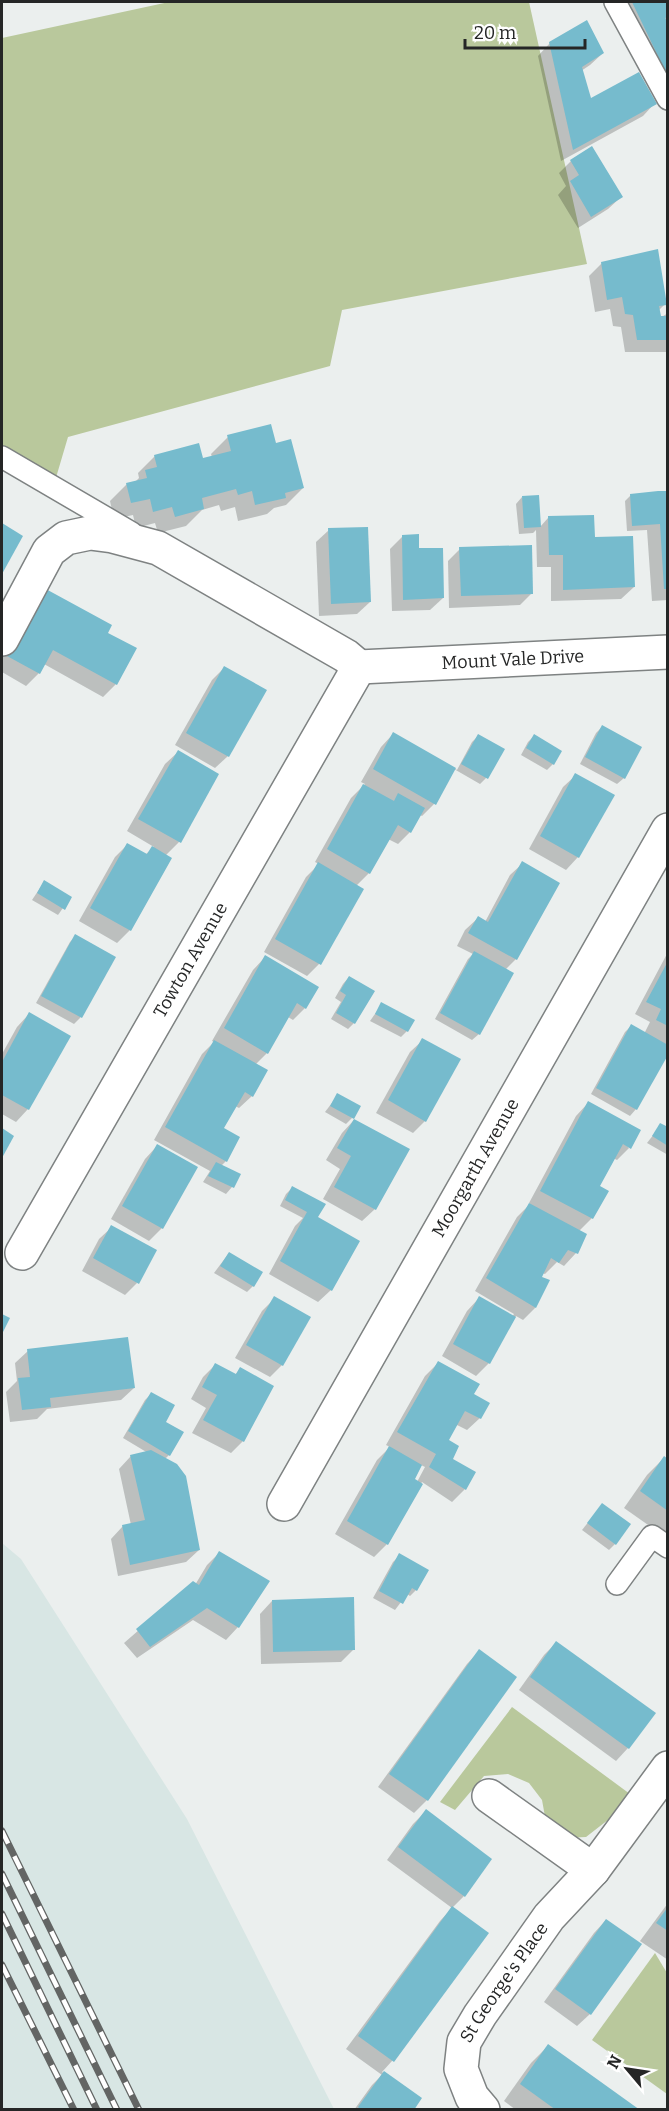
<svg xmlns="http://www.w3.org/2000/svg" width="669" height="2111" font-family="Bitter,serif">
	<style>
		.built { fill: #d8e6e4 }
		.green { fill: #b9c89c }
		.shadow { fill: #0003; fill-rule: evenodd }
		.building { fill: #76bbcd }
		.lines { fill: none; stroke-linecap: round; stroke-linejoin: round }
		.lane-casing { stroke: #7e8282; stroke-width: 24 }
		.street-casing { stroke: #7e8282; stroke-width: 36 }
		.lane { stroke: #fff; stroke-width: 21 }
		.street { stroke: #fff; stroke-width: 33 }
		.rail-casing { stroke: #636564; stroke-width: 7 }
		.rail { stroke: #fff; stroke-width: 4.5; stroke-dasharray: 14; stroke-linecap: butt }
		.labels { text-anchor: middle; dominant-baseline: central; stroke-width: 5; stroke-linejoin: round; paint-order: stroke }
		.street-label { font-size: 18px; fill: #252626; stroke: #fff }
	</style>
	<rect width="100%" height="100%" fill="#ebefee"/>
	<polygon class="built" points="2,1543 21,1559 187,1819 334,2109 2,2109"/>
	<g class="green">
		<polygon points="169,2 529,2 587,264 342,310 330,366 68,437 55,481 2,448 2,38"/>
		<polygon points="512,1707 630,1794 613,1816 586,1837 565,1838 546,1822 542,1800 529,1783 508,1774 484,1776 455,1810 440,1802"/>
		<polygon points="655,1953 667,1973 667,2094 592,2040"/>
	</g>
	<g class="shadow">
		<polygon points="623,2 668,2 668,108 665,109 632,42"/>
		<polygon points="550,43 603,53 590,65 581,71 590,100 655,103 643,116 561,161 538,56"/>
		<polygon points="571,161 621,197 608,209 578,228 558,195 566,186 559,173"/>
		<polygon points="602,263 665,304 658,311 660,318 668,313 668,352 625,352 621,327 613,326 610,309 595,312 589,276"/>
		<polygon points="228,437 275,445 303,488 286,505 274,508 267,514 238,521 235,507 221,511 219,505 202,510 186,526 158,533 155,523 136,528 133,515 114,519 110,501 127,484 135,482 139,478 138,473 155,456 202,460 212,457 211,454"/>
		<polygon points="668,493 668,600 652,601 647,530 627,531 625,501 631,495"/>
		<polygon points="522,497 540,527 548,518 593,539 634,587 621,599 551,601 551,567 537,567 536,530 533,533 519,534 516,504"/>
		<polygon points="2,525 21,536 2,571"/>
		<polygon points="329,530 370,602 357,614 319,616 316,542"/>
		<polygon points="403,536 418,549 443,598 430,610 392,611 390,549"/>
		<polygon points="460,549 532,593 520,605 449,608 448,561"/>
		<polygon points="32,602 106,633 116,684 103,697 44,664 39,673 26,686 2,672 2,658"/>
		<polygon points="224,668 228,756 215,768 175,745 212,680"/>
		<polygon points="602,727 624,778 617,784 580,764 596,733"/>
		<polygon points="393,734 457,770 472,742 478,736 486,778 480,784 454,769 434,804 422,816 420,815 410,832 398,844 388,839 369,873 356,886 319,964 307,976 264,952 306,877 319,864 315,862 351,798 365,784 361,782 381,747"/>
		<polygon points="534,736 553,764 547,770 521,755 528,742"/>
		<polygon points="178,752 179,842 165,856 170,858 130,930 117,943 79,921 115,857 127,845 145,855 154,847 127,831 165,764"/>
		<polygon points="576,775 578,857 566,870 529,849 563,787"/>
		<polygon points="523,863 516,959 505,970 479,1034 472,1040 435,1019 468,959 473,954 457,946 465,930 478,918 485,922 510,875"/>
		<polygon points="44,882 70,898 58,915 32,900"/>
		<polygon points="76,936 114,957 80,1018 74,1024 36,1003 70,942"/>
		<polygon points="668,952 668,1052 636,1109 630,1116 591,1094 625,1032 631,1026 644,1034 650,1022 635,1014"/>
		<polygon points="265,957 305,1008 293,1020 288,1017 267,1053 255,1065 252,1096 239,1108 235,1106 222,1129 226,1161 221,1166 239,1175 232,1187 226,1194 203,1182 210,1171 154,1140 202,1054 214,1042 212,1041 253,970"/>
		<polygon points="349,977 354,1023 348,1029 331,1019 341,1002 335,998 343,984"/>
		<polygon points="382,1004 407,1031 401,1037 370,1021"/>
		<polygon points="29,1014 28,1109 16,1122 2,1114 2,1054 17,1027"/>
		<polygon points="423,1040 425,1121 413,1133 376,1113 410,1052"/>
		<polygon points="338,1095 352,1118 346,1124 325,1112"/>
		<polygon points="588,1103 629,1148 617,1160 613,1158 598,1187 592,1218 579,1231 576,1253 564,1266 557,1262 545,1274 542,1273 540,1277 548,1281 535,1308 523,1320 516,1316 489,1363 476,1376 442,1356 467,1311 479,1298 512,1317 514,1314 475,1291 517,1217 530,1204 529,1203 576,1116"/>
		<polygon points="354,1120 375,1209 362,1221 323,1199 340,1169 326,1160 342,1133"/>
		<polygon points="661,1125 668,1129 668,1155 647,1143"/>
		<polygon points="157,1146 162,1228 149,1241 111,1219 145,1159"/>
		<polygon points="292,1188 317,1216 331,1290 318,1302 269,1274 295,1226 303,1218 280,1206 286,1194"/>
		<polygon points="112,1227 137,1283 125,1295 82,1271 99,1239"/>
		<polygon points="229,1253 253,1286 247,1292 214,1273"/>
		<polygon points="275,1298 282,1365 270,1377 235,1358 262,1311"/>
		<polygon points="28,1351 134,1388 121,1400 47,1409 37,1419 10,1422 6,1392 17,1381 15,1363"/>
		<path d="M438 1363 472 1395 480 1418 467 1430 455 1424 447 1440 451 1459 474 1473 465 1489 452 1502 422 1482 387 1544 374 1557 335 1534 377 1460 390 1447 386 1445 425 1376ZM421 1465 425 1467 417 1482 413 1480Z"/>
		<polygon points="215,1365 235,1375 240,1369 243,1441 231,1453 192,1433 206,1408 191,1399 203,1377"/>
		<polygon points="151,1394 164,1422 169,1455 165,1459 199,1550 186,1562 118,1576 111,1539 123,1526 131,1525 119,1469 131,1456 148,1453 123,1438 145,1400"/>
		<polygon points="664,1458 668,1461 668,1539 624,1508 647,1475"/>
		<polygon points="602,1505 615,1544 609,1550 582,1530"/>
		<polygon points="219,1553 268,1582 238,1627 226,1640 193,1620 137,1658 124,1643 193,1583 195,1585 207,1565"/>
		<polygon points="400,1555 416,1590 410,1596 407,1594 395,1610 373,1598 393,1562"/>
		<polygon points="272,1601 354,1649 341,1662 261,1664 260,1614"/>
		<polygon points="556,1643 654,1714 628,1748 616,1761 519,1690 544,1655"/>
		<polygon points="479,1651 515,1677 427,1800 414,1813 378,1787 467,1664"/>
		<polygon points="426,1811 464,1896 452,1908 487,1934 392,2061 382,2072 420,2099 412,2110 354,2110 372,2085 382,2075 346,2049 440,1921 452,1908 387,1860 413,1824"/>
		<polygon points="668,1903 668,1960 640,1941"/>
		<polygon points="606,1920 590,2014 577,2026 544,2002 594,1933"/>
		<polygon points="548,2046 638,2110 516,2110 504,2101 531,2063"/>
	</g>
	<g class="building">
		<polygon points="632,2 668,2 668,17 665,18 668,22 668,77"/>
		<polygon points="587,20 604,53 582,67 591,98 639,72 657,104 573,150 549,42"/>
		<polygon points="592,146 623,197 591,217 570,181 579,175 570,160"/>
		<polygon points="658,249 667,305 659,306 661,316 668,316 668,340 637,340 633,315 625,314 622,297 607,300 601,262"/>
		<polygon points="271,424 276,443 291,439 304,488 285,493 286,498 255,505 252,491 238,495 236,489 202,498 204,509 175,517 172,507 153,512 150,499 131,503 126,483 147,478 145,470 157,467 154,455 199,443 203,458 231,451 227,435"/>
		<polygon points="658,491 668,491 668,589 664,589 660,524 632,526 630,494"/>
		<polygon points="539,495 541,527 524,528 522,496"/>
		<polygon points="594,515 595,537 633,536 635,587 563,590 563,555 549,555 548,516"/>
		<polygon points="2,523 23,536 2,574"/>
		<polygon points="368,527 371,602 331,604 328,528"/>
		<polygon points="419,534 419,548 443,548 444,598 403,600 402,535"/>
		<polygon points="532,545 533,594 461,596 459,547"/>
		<polygon points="44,588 112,625 108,633 137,648 117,685 53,650 40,674 7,656"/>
		<polygon points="224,666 267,690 229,757 186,733"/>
		<polygon points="602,725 642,747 625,779 585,757"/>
		<polygon points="393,732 456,768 436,805 373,769"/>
		<polygon points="478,734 505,749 488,779 461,764"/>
		<polygon points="534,734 562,751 554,765 526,748"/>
		<polygon points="178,750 219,774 181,843 138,819"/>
		<polygon points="575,773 615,795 579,858 540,836"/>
		<polygon points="363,784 394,801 398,793 425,808 411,833 398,825 370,874 327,849"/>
		<polygon points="127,843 147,854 152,846 172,858 131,931 90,908"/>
		<polygon points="522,861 560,883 517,960 468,933 478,916 488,922"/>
		<polygon points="318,862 364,889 321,965 275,939"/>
		<polygon points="44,880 72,897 65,910 37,893"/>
		<polygon points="75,934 116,957 82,1018 41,996"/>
		<polygon points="474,951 514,973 480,1035 440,1013"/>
		<polygon points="265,955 319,987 306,1009 297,1003 268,1054 224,1028"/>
		<polygon points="668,961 668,1026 656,1020 661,1009 646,1002"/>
		<polygon points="349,976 375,991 355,1024 336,1013 346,995 340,991"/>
		<polygon points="381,1002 415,1020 408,1032 375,1014"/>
		<polygon points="29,1012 71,1036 29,1110 2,1095 2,1062"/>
		<polygon points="631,1024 668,1045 668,1055 637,1110 596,1088"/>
		<polygon points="422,1038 461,1059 426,1122 388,1100"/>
		<polygon points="214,1040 268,1070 253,1097 245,1092 224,1128 240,1137 227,1162 165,1127"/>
		<polygon points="337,1093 361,1106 354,1119 330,1106"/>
		<polygon points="588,1101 641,1130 631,1149 623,1144 600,1186 609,1191 593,1219 540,1191"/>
		<polygon points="354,1119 410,1149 376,1210 334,1187 351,1156 337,1148"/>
		<polygon points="660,1123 668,1127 668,1146 652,1136"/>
		<polygon points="2,1128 14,1136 2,1158"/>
		<polygon points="157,1144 198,1167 163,1229 122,1206"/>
		<polygon points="216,1162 241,1174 234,1188 208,1176"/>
		<polygon points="292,1186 326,1204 318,1217 360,1241 332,1291 280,1261 307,1212 285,1200"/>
		<polygon points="529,1203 587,1234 578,1254 568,1250 559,1263 551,1258 542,1277 550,1280 536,1308 486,1278"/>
		<polygon points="111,1225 157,1250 139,1284 93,1258"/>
		<polygon points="229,1252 263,1272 254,1287 220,1266"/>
		<polygon points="274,1296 311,1317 283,1366 246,1345"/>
		<polygon points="479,1296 516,1317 490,1364 453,1344"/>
		<polygon points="2,1314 10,1318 2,1334"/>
		<polygon points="128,1337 135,1388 50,1398 51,1407 22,1410 18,1378 30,1377 27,1349"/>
		<polygon points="438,1361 480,1384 474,1394 490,1403 481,1419 465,1411 449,1440 459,1446 453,1459 476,1472 466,1490 429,1467 436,1454 397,1432"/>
		<polygon points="215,1363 236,1374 240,1367 274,1386 244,1442 203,1420 217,1395 202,1387"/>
		<polygon points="151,1392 175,1405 166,1422 184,1432 170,1456 128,1431"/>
		<polygon points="389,1446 422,1465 415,1479 423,1484 388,1545 347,1521"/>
		<polygon points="151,1450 177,1464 186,1476 200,1550 130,1565 122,1525 145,1520 130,1455"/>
		<polygon points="664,1456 668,1459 668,1511 640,1491"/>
		<polygon points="602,1503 631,1524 616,1545 587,1523"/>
		<polygon points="219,1551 270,1581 239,1628 207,1608 150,1647 136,1629 193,1581 199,1585"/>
		<polygon points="399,1553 429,1570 417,1591 412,1588 403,1604 379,1591"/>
		<polygon points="354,1597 355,1650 273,1652 272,1600"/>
		<polygon points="556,1641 656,1713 629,1749 530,1677"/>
		<polygon points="479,1649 517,1677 428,1801 389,1774"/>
		<polygon points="426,1809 492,1859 465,1897 398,1847"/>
		<polygon points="452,1906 489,1933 394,2062 358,2036"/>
		<polygon points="668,1907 668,1931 656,1923"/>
		<polygon points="606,1919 642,1944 591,2015 555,1989"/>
		<polygon points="548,2044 640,2110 556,2110 520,2084"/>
		<polygon points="384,2071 422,2098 414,2110 361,2110 358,2107"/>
	</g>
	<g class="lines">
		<g class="lane-casing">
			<g id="lane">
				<polyline points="615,2 668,99"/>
				<polyline points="2,457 132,533"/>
				<polyline points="617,1584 652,1536 668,1547"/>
			</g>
		</g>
		<g class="street-casing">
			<g id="street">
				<polyline points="2,639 49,551 66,538 90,533 113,536 158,548 346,656 359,667"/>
				<path id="s1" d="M359 667 668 652"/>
				<path id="s2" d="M22 1253 359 667"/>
				<path id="s3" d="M284 1504 668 830"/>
				<polyline points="489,1796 593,1870"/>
				<path id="s4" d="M483 2110 472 2097 461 2069 464 2042 480 2015 549 1917 593 1870 668 1768"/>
			</g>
		</g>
		<use href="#lane" class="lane"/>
		<use href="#street" class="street"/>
		<g class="rail-casing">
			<g id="rail">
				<polyline points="2,1831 139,2110"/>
				<polyline points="2,1874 117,2110"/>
				<polyline points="2,1914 97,2110"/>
				<polyline points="2,1965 74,2110"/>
			</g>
		</g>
		<use href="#rail" class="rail"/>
	</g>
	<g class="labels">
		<g class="street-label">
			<text stroke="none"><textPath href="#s1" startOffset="154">Mount Vale Drive</textPath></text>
			<text stroke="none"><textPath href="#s2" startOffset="338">Towton Avenue</textPath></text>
			<text stroke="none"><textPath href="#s3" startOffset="387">Moorgarth Avenue</textPath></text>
			<text stroke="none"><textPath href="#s4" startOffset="146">St George's Place</textPath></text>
		</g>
	</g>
	<rect width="669" height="2111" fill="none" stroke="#252626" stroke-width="6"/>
	<g transform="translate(627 2069) rotate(299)" stroke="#ffffff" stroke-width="4.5" paint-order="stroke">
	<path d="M0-4.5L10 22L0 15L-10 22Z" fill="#252626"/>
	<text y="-9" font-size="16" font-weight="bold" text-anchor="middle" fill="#252626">N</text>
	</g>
	<path d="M465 39v9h120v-9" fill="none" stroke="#252626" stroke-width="3"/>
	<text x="474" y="39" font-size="18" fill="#252626" stroke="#ffffff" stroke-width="4.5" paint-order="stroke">20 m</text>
</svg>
